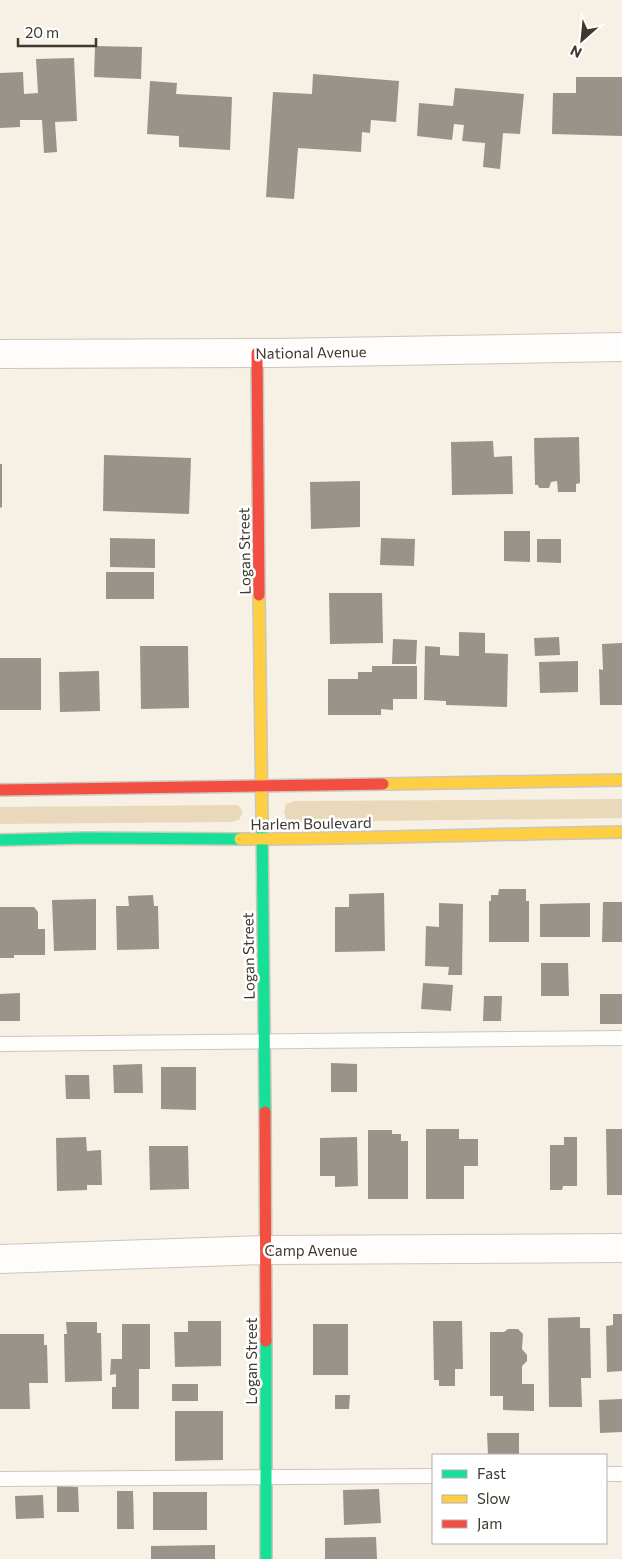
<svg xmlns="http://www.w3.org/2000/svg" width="622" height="1559" font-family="Commissioner,sans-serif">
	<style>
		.green { fill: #ead8ba }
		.building { fill: #99938a }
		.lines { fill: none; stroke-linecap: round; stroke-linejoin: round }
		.lane-casing { stroke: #ccc6bc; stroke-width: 16 }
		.street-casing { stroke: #ccc6bc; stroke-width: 30 }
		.fast-casing { stroke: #ccc6bc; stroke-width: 14 }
		.slow-casing { stroke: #ccc6bc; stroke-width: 14 }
		.jam-casing { stroke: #ccc6bc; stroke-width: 14 }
		.lane { stroke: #fefdfb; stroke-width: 14 }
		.street { stroke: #fefdfb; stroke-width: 28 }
		.fast { stroke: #16e098; stroke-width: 11 }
		.slow { stroke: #ffcf43; stroke-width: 11 }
		.jam { stroke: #f24e42; stroke-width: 11 }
		.labels { text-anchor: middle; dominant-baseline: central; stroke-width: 5; stroke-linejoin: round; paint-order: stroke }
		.street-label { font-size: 15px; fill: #3e382e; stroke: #fff }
	</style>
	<rect width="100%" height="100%" fill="#f7f0e5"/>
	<g class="green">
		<polygon points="622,799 622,818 293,822 286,819 284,812 286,804 294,801"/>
		<polygon points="238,805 243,812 239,820 231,822 0,824 0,807"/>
	</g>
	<g class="building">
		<polygon points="95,46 142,47 141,79 94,77"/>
		<polygon points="74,58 77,121 55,122 57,152 44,153 42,120 20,120 20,127 0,128 0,73 23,72 24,94 38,93 36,59"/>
		<polygon points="313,74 399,81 396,122 371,120 370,133 362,132 361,152 298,148 294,199 266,197 273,92 312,94"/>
		<polygon points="576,77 622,77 622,136 552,134 553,93 576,93"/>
		<polygon points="150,81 177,83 176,94 232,97 230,150 179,147 179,136 147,134"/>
		<polygon points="455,88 524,94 520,134 503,133 500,169 483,167 485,143 462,141 464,125 454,124 452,140 417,136 419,103 453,106"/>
		<polygon points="579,437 580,483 576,484 576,492 558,492 557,481 551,482 549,488 539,488 538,485 535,485 534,438"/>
		<polygon points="493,441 494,457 512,456 513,494 452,495 451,442"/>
		<polygon points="104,455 191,458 189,514 103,511"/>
		<polygon points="0,464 2,464 2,507 0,508"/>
		<polygon points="360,481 360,527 311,529 310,482"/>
		<polygon points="504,531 530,531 530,562 504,561"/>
		<polygon points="110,538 155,539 155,568 110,567"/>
		<polygon points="381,538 415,539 414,566 380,565"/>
		<polygon points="537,539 561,539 561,563 537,562"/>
		<rect x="106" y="572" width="48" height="27"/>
		<polygon points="329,593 382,593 383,643 330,644"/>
		<polygon points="459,632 485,633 485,653 508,654 507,707 446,705 446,701 424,700 425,646 440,647 440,655 459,656"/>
		<polygon points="559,637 560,655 535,656 534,638"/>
		<polygon points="393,639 417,640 416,664 392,664"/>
		<polygon points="622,643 622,705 600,705 599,669 603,670 602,644"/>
		<polygon points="140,646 188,646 189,708 141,709"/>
		<rect x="0" y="658" width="41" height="52"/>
		<polygon points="578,661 578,692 540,693 539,662"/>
		<polygon points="372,666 417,666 417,699 393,699 393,710 381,709 381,715 328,715 328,679 358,679 358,672 372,672"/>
		<polygon points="99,671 100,711 60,712 59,672"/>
		<polygon points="499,889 526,889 526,901 529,901 529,942 489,942 489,901 491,901 491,895 498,895"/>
		<polygon points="384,893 385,951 335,952 335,907 349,907 349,894"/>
		<polygon points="153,895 154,906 158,906 159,949 117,950 116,906 129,906 128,896"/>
		<polygon points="96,899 96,950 54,951 52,900"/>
		<polygon points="603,902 622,902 622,942 602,942"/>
		<polygon points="439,903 463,904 462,975 448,975 449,967 425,966 426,926 439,927"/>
		<polygon points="590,903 590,937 540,937 540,904"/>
		<polygon points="0,907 34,907 38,912 38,929 45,929 45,955 14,955 14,958 0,958"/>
		<polygon points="541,963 568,963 569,996 541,996"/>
		<polygon points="423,983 453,985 451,1011 421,1009"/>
		<polygon points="20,993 20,1021 0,1021 0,994"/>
		<rect x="600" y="994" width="22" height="30"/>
		<polygon points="484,996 502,996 501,1021 483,1021"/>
		<polygon points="331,1063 357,1064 357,1092 331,1092"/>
		<polygon points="142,1064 143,1093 114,1093 113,1065"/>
		<polygon points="161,1067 196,1067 196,1110 161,1109"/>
		<polygon points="65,1075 89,1075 90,1099 66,1099"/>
		<polygon points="426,1129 459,1129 459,1139 478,1139 478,1166 464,1166 464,1199 426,1199"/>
		<polygon points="606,1129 622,1129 622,1195 607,1195"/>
		<polygon points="368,1130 392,1130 392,1134 401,1134 401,1141 408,1141 408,1199 368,1199"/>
		<polygon points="86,1137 87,1151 101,1150 102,1185 87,1185 87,1190 57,1191 56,1138"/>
		<polygon points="357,1137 358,1186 335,1187 335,1176 320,1176 320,1138"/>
		<polygon points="564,1137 577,1137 577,1186 563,1186 562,1190 550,1190 550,1145 564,1145"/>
		<polygon points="149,1146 188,1146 189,1189 150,1190"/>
		<polygon points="613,1314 622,1314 622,1371 607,1372 606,1326 613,1325"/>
		<polygon points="580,1317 580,1328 590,1328 591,1378 581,1378 582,1407 549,1407 548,1318"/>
		<polygon points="188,1321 221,1321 221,1366 175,1367 174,1332 188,1332"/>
		<polygon points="433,1321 462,1321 463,1369 455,1369 455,1386 439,1386 439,1380 434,1380"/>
		<polygon points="66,1322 97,1322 97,1333 101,1333 102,1381 65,1382 64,1334 67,1334"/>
		<polygon points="122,1324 150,1324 150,1369 139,1369 139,1409 112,1409 112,1387 116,1387 116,1374 110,1375 111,1359 122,1359"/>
		<rect x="313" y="1324" width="35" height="51"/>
		<polygon points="508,1329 518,1329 523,1334 522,1349 527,1355 527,1361 522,1366 522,1384 534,1384 534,1411 503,1410 503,1396 490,1396 490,1332 504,1332"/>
		<polygon points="0,1334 44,1334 44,1345 47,1345 48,1383 29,1383 30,1409 0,1409"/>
		<rect x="172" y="1384" width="26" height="17"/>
		<polygon points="335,1395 350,1395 349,1409 335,1409"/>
		<polygon points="622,1399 622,1432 600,1433 599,1400"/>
		<polygon points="175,1411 223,1411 223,1460 175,1461"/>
		<polygon points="487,1433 519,1433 519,1455 488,1455"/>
		<polygon points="57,1486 78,1487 79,1512 57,1512"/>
		<polygon points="379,1489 381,1523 344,1525 343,1490"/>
		<polygon points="117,1491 133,1491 134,1529 117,1529"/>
		<rect x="153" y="1492" width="54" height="38"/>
		<polygon points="43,1495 44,1518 16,1519 15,1496"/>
		<polygon points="376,1537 377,1559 325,1559 325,1538"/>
		<polygon points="215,1545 215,1559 151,1559 151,1546"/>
	</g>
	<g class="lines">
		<g class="lane-casing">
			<g id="lane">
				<polyline points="0,1044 622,1038"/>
				<polyline points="606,1474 622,1474"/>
				<polyline points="0,1479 433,1476"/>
			</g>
		</g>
		<g class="street-casing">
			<g id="street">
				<polyline points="0,354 275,353 622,347"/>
				<polyline points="0,1259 266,1250 622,1248"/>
			</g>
		</g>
		<g class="fast-casing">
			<g id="fast">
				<polyline points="262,819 265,1112"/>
				<polyline points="0,840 86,838 240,839"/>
				<polyline points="266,1341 266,1559"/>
			</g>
		</g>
		<g class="slow-casing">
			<g id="slow">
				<polyline points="259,595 262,819"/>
				<polyline points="383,784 622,780"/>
				<path d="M240 839C368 839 495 834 622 832"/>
			</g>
		</g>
		<g class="jam-casing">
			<g id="jam">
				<polyline points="257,353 259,595"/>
				<polyline points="0,790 383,784"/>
				<polyline points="265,1112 266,1341"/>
			</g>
		</g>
		<use href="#lane" class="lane"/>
		<use href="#street" class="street"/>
		<use href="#fast" class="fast"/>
		<use href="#slow" class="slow"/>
		<use href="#jam" class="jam"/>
	</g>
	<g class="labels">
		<g class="street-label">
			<text transform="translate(311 352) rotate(-1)">National Avenue</text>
			<text transform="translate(244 551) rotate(-91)">Logan Street</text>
			<text transform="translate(311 823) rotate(-1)">Harlem Boulevard</text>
			<text transform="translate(248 956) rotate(-91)">Logan Street</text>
			<text x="311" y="1250">Camp Avenue</text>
			<text transform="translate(251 1361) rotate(-90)">Logan Street</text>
		</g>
	</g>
	<rect x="432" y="1454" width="175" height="90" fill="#ffffff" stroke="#b2afab"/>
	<rect x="442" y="1470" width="25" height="8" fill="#16e098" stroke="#b2afab"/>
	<text x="477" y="1479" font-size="15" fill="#3e382e">Fast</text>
	<rect x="442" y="1495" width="25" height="8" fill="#ffcf43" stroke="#b2afab"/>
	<text x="477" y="1504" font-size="15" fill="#3e382e">Slow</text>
	<rect x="442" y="1520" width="25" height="8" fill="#f24e42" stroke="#b2afab"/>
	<text x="477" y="1529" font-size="15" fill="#3e382e">Jam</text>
	<g transform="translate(582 40) rotate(207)" stroke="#ffffff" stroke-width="4" paint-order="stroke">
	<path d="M0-4L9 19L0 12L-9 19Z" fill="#3e382e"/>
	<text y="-8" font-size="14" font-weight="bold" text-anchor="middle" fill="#3e382e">N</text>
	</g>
	<path d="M18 38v8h78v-8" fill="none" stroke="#3e382e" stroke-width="2.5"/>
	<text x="25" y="38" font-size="15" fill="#3e382e" stroke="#ffffff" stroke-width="4" paint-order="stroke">20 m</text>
</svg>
